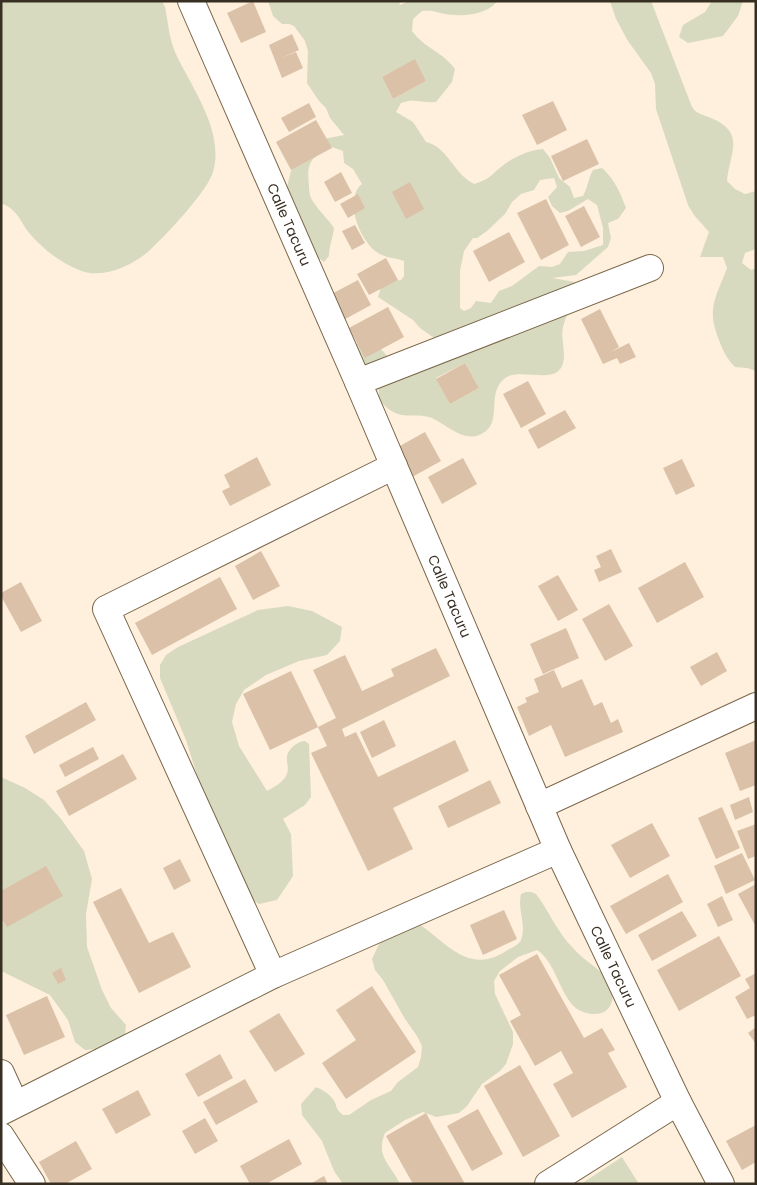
<svg xmlns="http://www.w3.org/2000/svg" width="757" height="1185" font-family="Poppins,sans-serif">
	<style>
		.green { fill: #d7dabf; fill-rule: evenodd }
		.building { fill: #dbc1a8 }
		.lines { fill: none; stroke-linecap: round; stroke-linejoin: round }
		.minor-casing { stroke: #7a664a; stroke-width: 28 }
		.minor { stroke: #fff; stroke-width: 26 }
		.labels { text-anchor: middle; dominant-baseline: central; stroke-width: 5; stroke-linejoin: round; paint-order: stroke }
		.street-label { font-size: 14px; fill: #382f23; stroke: #fff }
	</style>
	<rect width="100%" height="100%" fill="#fef0dd"/>
	<g class="green">
		<path d="M1 1H162L165 7C168 21 169 38 175 52 191 87 225 131 213 172 207 192 165 236 149 251 132 266 101 280 79 270 61 263 44 250 31 235 18 220 21 212 1 203Z"/>
		<path d="M268 1H399L400 5 410 1H497C488 15 461 17 445 14 435 12 433 10 422 11L413 19 412 31C424 48 443 52 455 69L452 82 436 102C422 103 414 98 401 103L396 112 413 122 426 142C444 146 452 166 464 177 467 180 471 182 474 184 488 180 489 177 500 168 511 158 529 150 543 149L550 158 559 178 570 187 574 198 583 196C588 187 588 179 593 170L602 168C615 180 620 192 626 208L618 219 608 223 611 238 608 247 576 275 552 278 575 282 582 290C575 302 566 313 563 327 560 340 568 356 561 368 550 384 518 367 504 379 487 393 501 419 486 431 467 446 449 426 432 418 414 411 401 423 383 404 377 397 380 394 378 387 375 377 358 355 352 345 371 339 377 344 389 358L437 340 420 328 413 320 378 297 381 287 390 281 401 280 404 276V261C396 258 386 258 378 253 360 242 343 199 362 184L353 169 344 163 343 151 332 147C312 155 306 163 309 185 309 192 310 198 314 203 320 212 328 219 334 228 333 237 329 247 329 256L324 262 312 253 287 187 291 171 318 140 344 135 330 118 326 108 319 101 307 83 308 51 305 41 294 26 289 24H282L273 16ZM415 60 426 81 393 99 382 77ZM554 178 557 187 548 197 552 206 560 213 568 211 588 199 597 205 603 228V245L584 251 568 252 560 264 552 267 539 266 512 286 499 291 491 303 476 301 471 308 464 311 460 308V271L464 251 473 238H477L487 231 505 214 512 202 521 194 534 190 540 180ZM465 363 479 388 450 404 436 378Z"/>
		<path d="M610 1H651L692 107C696 114 704 115 711 118 747 133 729 154 727 181L735 189 745 194 756 191V249L745 253 742 263 751 270 756 268V371L747 368 735 367C727 359 723 351 719 340 706 308 716 298 727 268L723 257H700L709 232 694 215 688 205 656 109 655 84 651 73 628 41 616 19Z"/>
		<polygon points="712,1 743,1 738,16 723,36 688,43 679,37 683,25 705,12"/>
		<path d="M288 606 312 611 342 627 340 641 327 655 299 661 266 675 244 690 236 704 232 722 239 746 267 791C274 787 282 783 286 776 290 768 286 763 287 756 289 748 298 741 305 741L309 744 311 797 305 805 283 819 291 834 293 876 277 900 259 904 247 896 202 791 186 740 160 678V665L166 655 178 647 258 610Z"/>
		<polygon points="1,777 25,788 44,800 61,819 84,851 92,879 86,914 87,947 102,990 111,1008 126,1025 125,1034 116,1041 97,1049 85,1050 75,1042 68,1020 50,995 1,971"/>
		<path d="M526 892H531L536 894C549 911 557 932 573 948 581 958 598 968 605 976 622 998 609 1023 581 1011 561 1003 557 962 537 950L518 957 500 971 494 981 495 994 513 1032V1044L506 1064 500 1071 482 1084 467 1106 459 1113 436 1117 423 1112 405 1120 385 1133C375 1157 391 1164 400 1184H343L334 1171 322 1141 302 1115 301 1104 316 1087C323 1090 328 1093 333 1099 338 1106 334 1108 343 1115H349L371 1100 391 1091 398 1082 418 1067 421 1057 422 1046 417 1036 405 1019 383 980 375 970 372 959 379 944 396 927 419 924C448 944 469 975 506 951 511 948 519 945 521 940 527 924 517 911 521 894Z"/>
		<polygon points="622,1157 639,1184 581,1184"/>
	</g>
	<g class="building">
		<polygon points="253,1 266,32 241,43 227,13"/>
		<polygon points="292,34 299,50 281,58 296,52 303,68 282,78 269,45"/>
		<polygon points="415,59 426,81 393,99 382,77"/>
		<polygon points="553,101 567,130 537,145 522,115"/>
		<polygon points="309,103 316,117 289,132 281,118"/>
		<polygon points="316,120 332,148 291,170 276,142"/>
		<polygon points="587,139 599,164 563,181 551,156"/>
		<polygon points="341,172 352,193 335,202 324,182"/>
		<polygon points="410,182 424,209 406,219 392,192"/>
		<polygon points="358,194 365,208 348,218 340,204"/>
		<polygon points="546,199 569,245 541,260 517,213"/>
		<polygon points="584,206 600,237 581,247 565,216"/>
		<polygon points="355,225 365,243 352,250 342,231"/>
		<polygon points="509,232 525,262 489,282 473,251"/>
		<polygon points="386,258 398,280 369,295 357,274"/>
		<polygon points="358,280 371,305 338,323 324,298"/>
		<polygon points="388,307 404,337 365,358 349,328"/>
		<polygon points="600,309 619,347 611,352 629,343 636,357 620,364 617,358 603,364 581,319"/>
		<polygon points="465,363 479,388 450,404 436,379"/>
		<polygon points="528,381 546,414 521,428 503,394"/>
		<polygon points="565,410 576,428 538,449 528,430"/>
		<polygon points="425,432 441,461 405,481 389,452"/>
		<polygon points="257,457 271,485 230,506 222,491 230,487 224,475"/>
		<polygon points="463,458 477,484 442,504 428,477"/>
		<polygon points="682,459 695,486 676,495 663,468"/>
		<polygon points="611,549 622,572 599,582 594,570 601,567 596,556"/>
		<polygon points="261,551 280,586 253,600 235,566"/>
		<polygon points="685,562 704,597 657,623 638,588"/>
		<polygon points="558,575 578,610 558,621 538,586"/>
		<polygon points="220,577 237,609 152,655 135,623"/>
		<polygon points="21,582 42,621 21,632 1,596 1,593"/>
		<polygon points="609,604 633,646 605,661 582,619"/>
		<polygon points="566,628 579,658 543,674 530,644"/>
		<polygon points="436,648 450,676 342,729 345,737 356,732 378,777 455,740 469,771 393,808 413,849 368,871 311,753 327,746 318,727 336,718 313,670 345,655 362,691 394,676 391,669"/>
		<polygon points="717,652 727,671 701,686 690,667"/>
		<polygon points="554,670 562,688 582,679 594,706 602,702 611,723 618,719 623,732 565,757 551,725 529,736 517,707 527,702 525,698 539,692 534,679"/>
		<polygon points="291,671 318,727 270,750 243,694"/>
		<polygon points="86,702 96,720 34,754 25,736"/>
		<polygon points="384,720 396,746 372,758 360,732"/>
		<polygon points="756,740 756,785 740,791 725,753"/>
		<polygon points="93,747 99,759 65,777 59,765"/>
		<polygon points="123,754 137,779 69,816 56,791"/>
		<polygon points="490,780 501,803 448,828 438,806"/>
		<polygon points="749,797 753,812 735,820 730,805"/>
		<polygon points="722,807 740,848 716,859 698,818"/>
		<polygon points="652,823 670,856 630,878 611,845"/>
		<polygon points="756,824 756,856 748,859 737,831"/>
		<polygon points="742,853 755,880 726,894 714,866"/>
		<polygon points="180,859 191,881 174,890 163,868"/>
		<polygon points="46,866 63,896 7,927 1,917 1,891"/>
		<polygon points="668,874 683,902 626,934 610,906"/>
		<polygon points="756,884 756,927 738,894"/>
		<polygon points="121,888 149,943 173,932 191,967 139,993 93,902"/>
		<polygon points="722,896 733,920 718,927 707,904"/>
		<polygon points="504,910 517,939 483,955 470,925"/>
		<polygon points="682,911 697,936 652,961 638,935"/>
		<polygon points="719,936 741,976 679,1011 657,970"/>
		<polygon points="537,954 584,1038 602,1028 615,1050 608,1053 627,1087 572,1118 553,1084 573,1073 561,1051 535,1066 510,1021 521,1015 499,975"/>
		<polygon points="61,968 66,980 58,984 52,973"/>
		<polygon points="756,973 756,1015 747,1019 735,997 750,988 745,979"/>
		<polygon points="372,986 416,1052 346,1099 322,1063 356,1040 336,1010"/>
		<polygon points="47,996 65,1037 24,1055 6,1015"/>
		<polygon points="279,1013 305,1054 275,1072 249,1031"/>
		<polygon points="756,1027 756,1044 748,1033"/>
		<polygon points="220,1054 233,1078 198,1097 185,1074"/>
		<polygon points="520,1065 560,1136 523,1157 484,1086"/>
		<polygon points="245,1079 258,1102 216,1125 203,1102"/>
		<polygon points="138,1090 151,1115 116,1134 102,1109"/>
		<polygon points="478,1109 503,1154 472,1171 447,1126"/>
		<polygon points="426,1113 465,1184 413,1184 386,1136"/>
		<polygon points="205,1118 218,1141 195,1154 182,1131"/>
		<polygon points="756,1125 756,1162 742,1170 726,1141"/>
		<polygon points="289,1139 302,1164 266,1184 250,1184 240,1166"/>
		<polygon points="76,1141 92,1169 65,1184 51,1184 39,1162"/>
		<polygon points="324,1176 328,1184 310,1184"/>
	</g>
	<g class="lines">
		<g class="minor-casing">
			<g id="minor">
				<path id="s1" d="M191 1 358 382 558 850 678 1102 721 1184"/>
				<polyline points="358,382 650,268"/>
				<polyline points="539,806 756,706"/>
				<polyline points="273,975 106,609 394,466"/>
				<polyline points="1,1073 15,1104"/>
				<polyline points="1,1112 273,975 558,850"/>
				<polyline points="1,1136 32,1184"/>
				<polyline points="548,1184 678,1102"/>
			</g>
		</g>
		<use href="#minor" class="minor"/>
	</g>
	<g class="labels">
		<g class="street-label">
			<text stroke="none"><textPath href="#s1" startOffset="244">Calle Tacuru</textPath></text>
			<text stroke="none"><textPath href="#s1" startOffset="649">Calle Tacuru</textPath></text>
			<text stroke="none"><textPath href="#s1" startOffset="1054">Calle Tacuru</textPath></text>
		</g>
	</g>
	<rect width="757" height="1185" fill="none" stroke="#382f23" stroke-width="5"/>
</svg>
